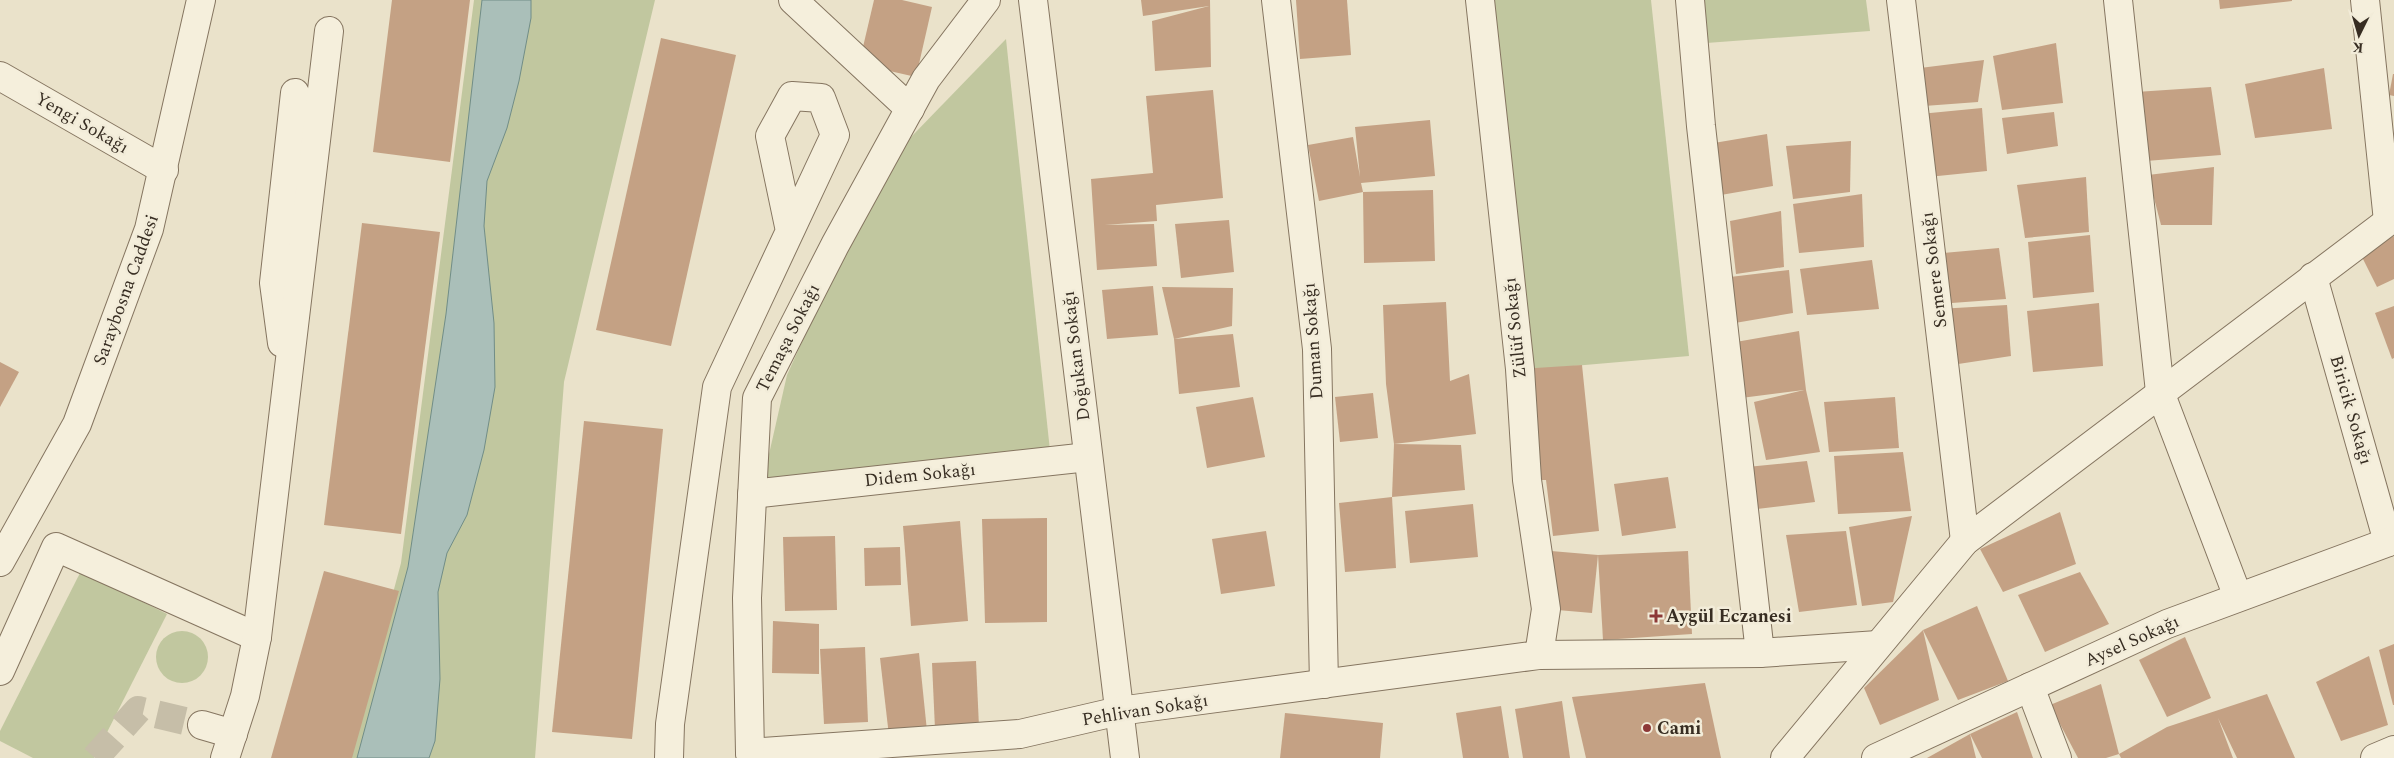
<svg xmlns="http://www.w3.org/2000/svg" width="2394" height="758" font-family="Spectral,serif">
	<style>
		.green { fill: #c1c79f }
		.water { fill: #aabfb9; stroke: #718d87 }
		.building { fill: #c4a184 }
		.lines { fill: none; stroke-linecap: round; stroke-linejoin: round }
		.minor-tunnel { stroke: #c6bea8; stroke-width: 28; stroke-dasharray: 28 14; stroke-linecap: butt }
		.minor-casing { stroke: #857560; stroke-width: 30 }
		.minor { stroke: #f5efdc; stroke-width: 28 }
		.poi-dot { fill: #8d3937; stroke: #f2ecd9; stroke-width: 2 }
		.labels { text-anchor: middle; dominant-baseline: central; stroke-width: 5; stroke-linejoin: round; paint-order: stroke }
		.street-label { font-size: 18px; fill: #372d22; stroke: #f2ecd9 }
		.poi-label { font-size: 18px; font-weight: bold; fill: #372d22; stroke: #f2ecd9; text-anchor: start }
	</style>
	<rect width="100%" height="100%" fill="#eae2ca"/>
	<g class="green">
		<polygon points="474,0 655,0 564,382 535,758 349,758 401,563"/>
		<polygon points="1470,0 1651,0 1689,356 1516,371"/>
		<polygon points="1689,0 1866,0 1870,31 1693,44"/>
		<polygon points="1006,39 1051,460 762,485 787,375 880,169"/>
		<polygon points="81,571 167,614 94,758 33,758 0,741 0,731"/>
		<circle cx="182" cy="657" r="26"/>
	</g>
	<polygon class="water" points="482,0 531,0 531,18 519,81 507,128 487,181 484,226 494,323 495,387 484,450 467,515 447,553 438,592 440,679 435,741 429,758 357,758 408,567 446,314"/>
	<g class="building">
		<polygon points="392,0 470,0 450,162 373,152"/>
		<polygon points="874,0 902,0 932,7 916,77 859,64"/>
		<polygon points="1141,0 1210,0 1211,67 1155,71 1152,21 1209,6 1143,16"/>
		<polygon points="1296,0 1347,0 1351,55 1300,59"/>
		<polygon points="2219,0 2292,0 2292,1 2220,9"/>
		<polygon points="661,38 736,55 671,346 596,330"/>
		<polygon points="2056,43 2063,103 2002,110 1993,56"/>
		<polygon points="1984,60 1978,102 1924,106 1920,68"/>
		<polygon points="2324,68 2332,129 2255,138 2245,84"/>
		<polygon points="2393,74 2394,74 2394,96 2389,95"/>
		<polygon points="2211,87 2221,155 2146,161 2136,92"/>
		<polygon points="1213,90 1223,198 1156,205 1157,221 1105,225 1154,224 1157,266 1097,270 1091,179 1153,173 1146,96"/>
		<polygon points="1982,108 1987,171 1928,177 1920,114"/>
		<polygon points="2054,112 2058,146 2007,154 2002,118"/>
		<polygon points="1430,120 1435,176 1361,183 1363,192 1433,190 1435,261 1364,263 1363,192 1319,201 1308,145 1353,137 1360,177 1355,127"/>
		<polygon points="1767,134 1773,186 1715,196 1708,144"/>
		<polygon points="1851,141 1850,192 1793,199 1786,146"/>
		<polygon points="2214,167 2212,225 2161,225 2148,175"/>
		<polygon points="2086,177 2089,232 2025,238 2017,185"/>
		<polygon points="1862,194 1864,247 1799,253 1793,204"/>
		<polygon points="1781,211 1784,267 1736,274 1730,221"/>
		<polygon points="1229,220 1234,272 1181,278 1175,224"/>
		<polygon points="362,223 440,232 401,534 324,525"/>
		<polygon points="2090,235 2094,292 2033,298 2028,242"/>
		<polygon points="2394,236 2394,279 2377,287 2360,253"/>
		<polygon points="1999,248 2006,299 1938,304 1932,254"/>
		<polygon points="1872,260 1879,309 1807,315 1800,269"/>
		<polygon points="1789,270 1793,313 1735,323 1730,277"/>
		<polygon points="1153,286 1158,335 1107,339 1102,290"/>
		<polygon points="1162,287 1233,288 1232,326 1174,339 1233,334 1240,387 1179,394 1174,339"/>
		<polygon points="1446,302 1450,381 1469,374 1476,434 1394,444 1386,384 1383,305"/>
		<polygon points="2099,303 2103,366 2033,372 2027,311"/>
		<polygon points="2007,305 2011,356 1945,366 1938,309"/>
		<polygon points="2394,306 2394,358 2392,359 2375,313"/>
		<polygon points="1799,331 1806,390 1820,452 1766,460 1754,402 1804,390 1741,398 1730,343"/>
		<polygon points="0,362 19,372 0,407"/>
		<polygon points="1582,365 1599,531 1553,536 1546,480 1527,480 1520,369"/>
		<polygon points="1373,393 1378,438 1340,442 1335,397"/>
		<polygon points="1253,397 1265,457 1207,468 1196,407"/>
		<polygon points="1895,397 1899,448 1829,452 1824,402"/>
		<polygon points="584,421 663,429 632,739 552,732"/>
		<polygon points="1394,444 1461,445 1465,490 1392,497"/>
		<polygon points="1903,452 1911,511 1838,514 1834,456"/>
		<polygon points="1807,461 1815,502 1757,509 1747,467"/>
		<polygon points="1668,477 1676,528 1622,536 1614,484"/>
		<polygon points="1392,497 1396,568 1345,572 1339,503"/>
		<polygon points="1473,504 1478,557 1410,563 1405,511"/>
		<polygon points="2060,512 2076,564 2003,592 1980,549"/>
		<polygon points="1912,516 1893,602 1862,606 1849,527"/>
		<polygon points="1047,518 1047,622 985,623 982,519"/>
		<polygon points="960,521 968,621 911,626 903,526"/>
		<polygon points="1266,531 1275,586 1221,594 1212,539"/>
		<polygon points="1846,531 1857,605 1799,612 1786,535"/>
		<polygon points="835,536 837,610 785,611 783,537"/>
		<polygon points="900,547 901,585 865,586 864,548"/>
		<polygon points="1551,551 1598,555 1592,613 1546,609"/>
		<polygon points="1688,551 1692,634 1603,640 1598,555"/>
		<polygon points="324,571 399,591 352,758 271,758"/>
		<polygon points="2080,572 2109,624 2045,652 2018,595"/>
		<polygon points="1977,606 2008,681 1958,700 1923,630"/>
		<polygon points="773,621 819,624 819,674 772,673"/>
		<polygon points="1923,630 1939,700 1880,725 1864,688"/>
		<polygon points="2185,637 2211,698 2167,717 2139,660"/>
		<polygon points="2394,644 2394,705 2393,705 2379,650"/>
		<polygon points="865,647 868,722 824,724 820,649"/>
		<polygon points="919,653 927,731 889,736 880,658"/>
		<polygon points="2369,656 2388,725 2341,741 2316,682"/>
		<polygon points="976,661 979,727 935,729 932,663"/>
		<polygon points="1705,683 1721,758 1586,758 1572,697"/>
		<polygon points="2101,684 2119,754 2106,758 2078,758 2050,705"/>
		<polygon points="2267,694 2295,758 2237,758 2218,718 2233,758 2121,758 2119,754 2167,727"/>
		<polygon points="1562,701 1570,758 1523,758 1515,709"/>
		<polygon points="1501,706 1509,758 1463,758 1456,713"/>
		<polygon points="2017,712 2033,758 1982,758 1970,734"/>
		<polygon points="1285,713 1383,723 1380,758 1280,758"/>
		<polygon points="1970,734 1976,758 1927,758"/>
	</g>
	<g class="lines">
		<polyline class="minor-tunnel" points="95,758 138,710 202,725"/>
		<g class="minor-casing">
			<g id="minor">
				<polyline points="793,0 910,109"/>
				<polyline points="1033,0 1125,758"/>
				<polyline points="1276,0 1317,349 1324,684"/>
				<polyline points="1480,0 1520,369 1527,480 1546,609 1539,655"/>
				<polyline points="1901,0 1965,541"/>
				<polyline points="2118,0 2160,392 2238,597"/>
				<polyline points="2365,0 2388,221"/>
				<polyline points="0,76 164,170"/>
				<polyline points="2313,277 2388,542"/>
				<polyline points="282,343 274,283 295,93"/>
				<polyline points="752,494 1088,457"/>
				<polyline points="0,562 77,424 149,229 201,0"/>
				<polyline points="1760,653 1878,645"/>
				<polyline points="0,671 56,547 257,637"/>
				<polyline points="2030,687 2057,758"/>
				<polyline points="202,725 233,734"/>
				<polyline points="750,753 1020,734 1119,711 1539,655 1760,653 1701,126 1690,0"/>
				<polyline points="750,753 747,598 757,398 835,245 926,79 986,0"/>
				<polyline points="225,758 245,696 257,637 329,31"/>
				<polyline points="669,758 670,724 717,387 835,135 821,98 792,96 770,136 790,231"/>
				<polyline points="1785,758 1965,541 2394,217"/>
				<polyline points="1876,758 2167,624 2394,540"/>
				<polyline points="2375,758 2394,750"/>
			</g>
		</g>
		<use href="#minor" class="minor"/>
	</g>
	<g class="poi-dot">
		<path d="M1653.5 608.5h5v5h5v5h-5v5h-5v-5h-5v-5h5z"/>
		<circle cx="1647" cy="728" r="5"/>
	</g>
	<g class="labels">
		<g class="street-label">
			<text transform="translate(82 123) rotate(30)">Yengi Sokağı</text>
			<text transform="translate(1934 270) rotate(-97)">Semere Sokağı</text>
			<text transform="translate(126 290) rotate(-70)">Saraybosna Caddesi</text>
			<text transform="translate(1515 328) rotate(-96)">Zülüf Sokağı</text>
			<text transform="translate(788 338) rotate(-63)">Temaşa Sokağı</text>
			<text transform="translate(1313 341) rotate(-94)">Duman Sokağı</text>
			<text transform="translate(1076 356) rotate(-97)">Doğukan Sokağı</text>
			<text transform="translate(2351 410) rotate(74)">Biricik Sokağı</text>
			<text transform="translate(920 475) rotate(-6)">Didem Sokağı</text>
			<text transform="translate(2132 641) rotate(-24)">Aysel Sokağı</text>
			<text transform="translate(1145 710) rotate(-9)">Pehlivan Sokağı</text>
		</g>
		<g class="poi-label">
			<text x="1666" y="616">Aygül Eczanesi</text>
			<text x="1657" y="728">Cami</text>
		</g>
	</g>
	<g transform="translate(2359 35) rotate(185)" stroke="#f2ecd9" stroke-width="4" paint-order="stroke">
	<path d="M0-4L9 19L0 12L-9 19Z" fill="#372d22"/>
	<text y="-8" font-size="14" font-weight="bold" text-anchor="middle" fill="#372d22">K</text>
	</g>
</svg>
